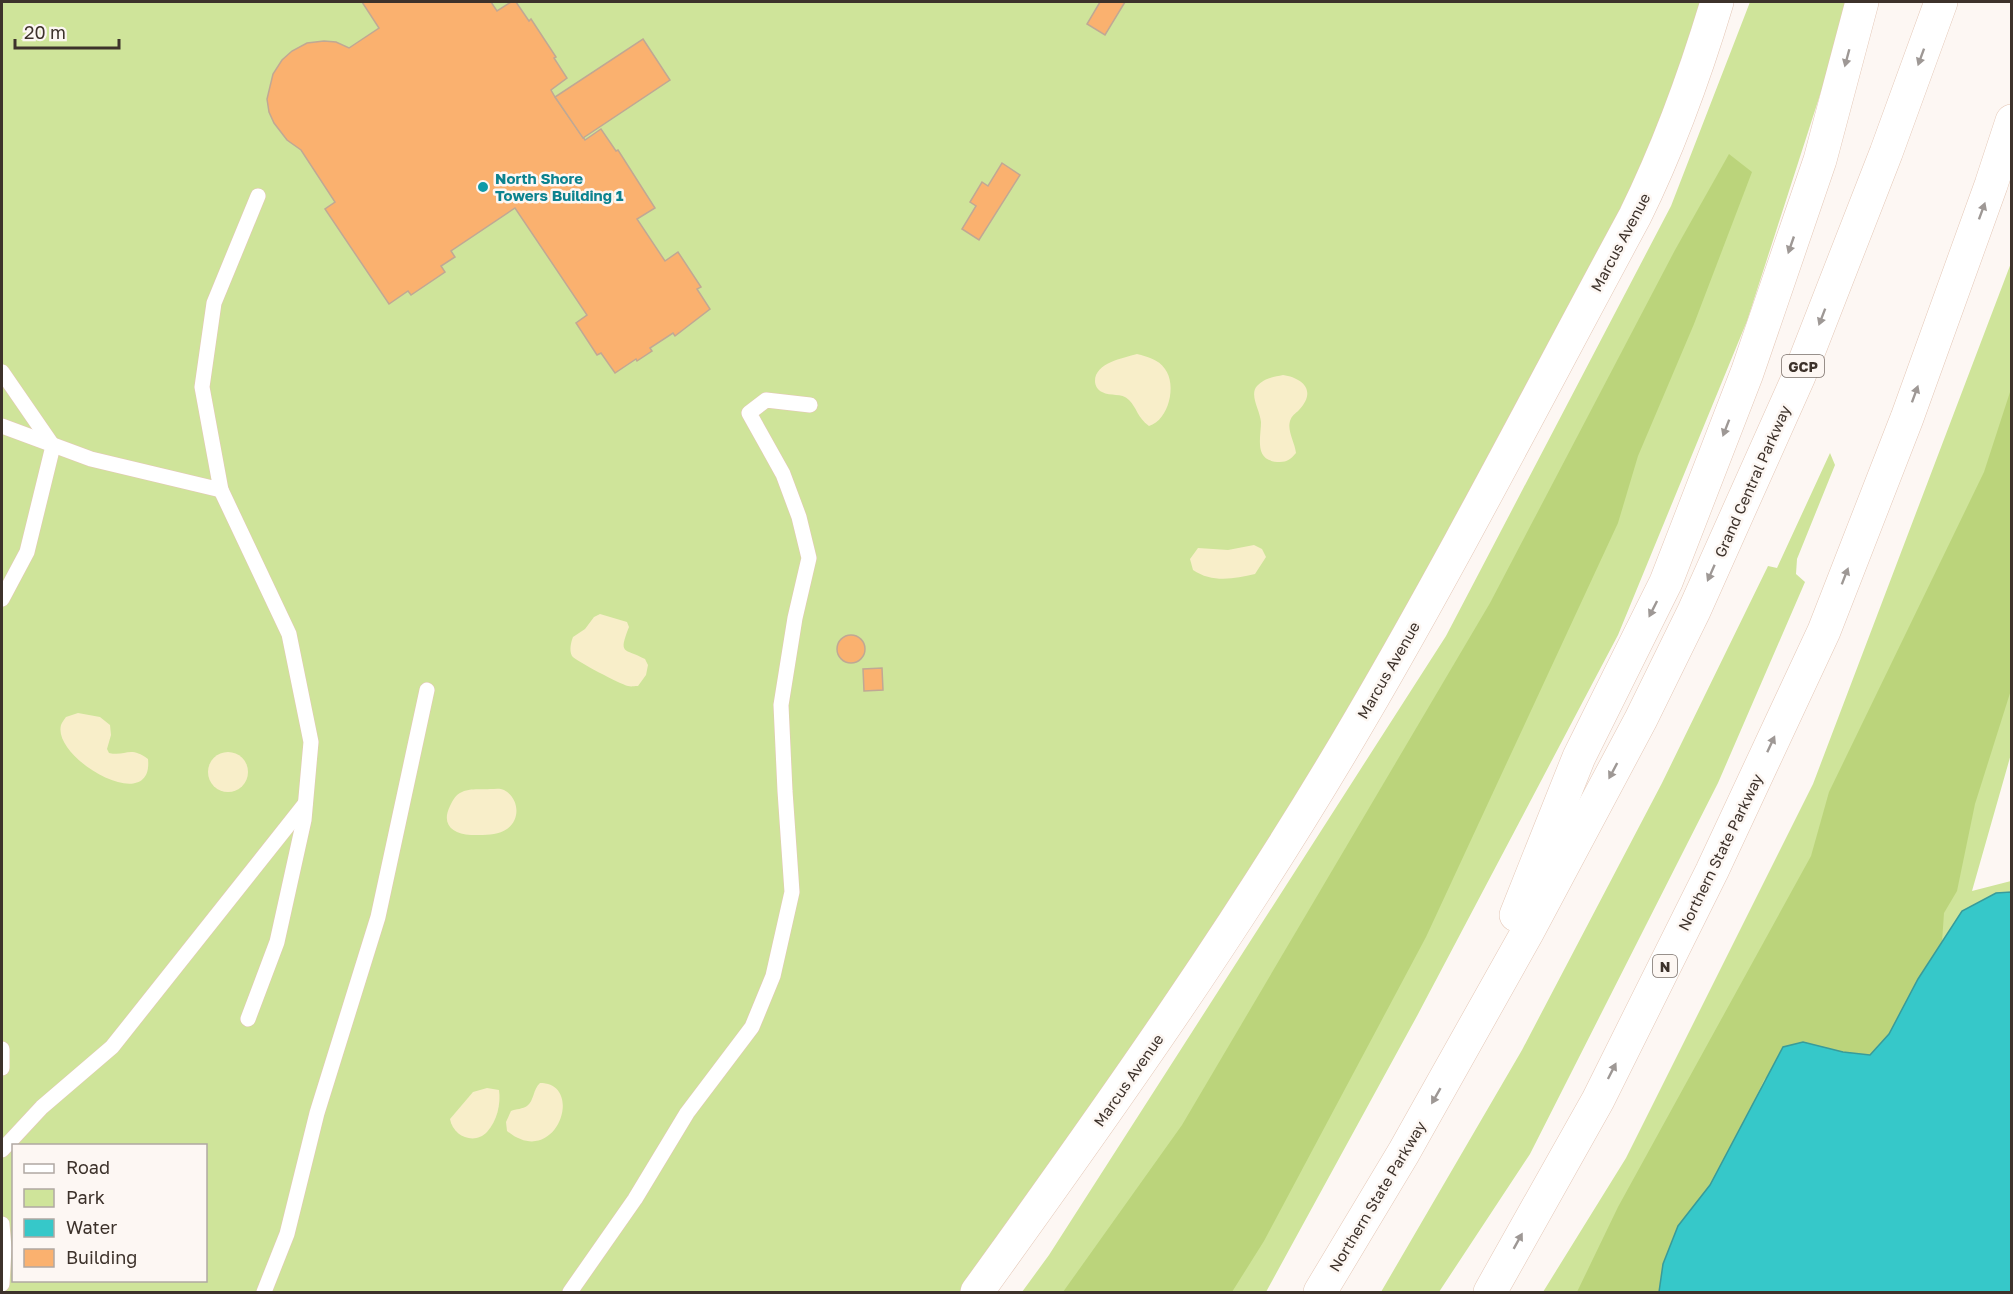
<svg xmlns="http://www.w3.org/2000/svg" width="2013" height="1294" font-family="'Golos Text',sans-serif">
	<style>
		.green { fill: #cfe49a; fill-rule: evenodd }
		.forest { fill: #bbd47b }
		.sand { fill: #f8eec9 }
		.water { fill: #36c8c9; stroke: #389b9a; stroke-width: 1.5 }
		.building { fill: #fab16f; stroke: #c0a894; stroke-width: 1.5 }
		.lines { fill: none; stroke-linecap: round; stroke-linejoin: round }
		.service-casing { stroke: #e4c7b6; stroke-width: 16 }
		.secondary-casing { stroke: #e4c7b6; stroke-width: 34 }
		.motorway-casing { stroke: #e4c7b6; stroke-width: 34 }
		.service { stroke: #fff; stroke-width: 15 }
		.secondary { stroke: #fff; stroke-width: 33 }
		.motorway { stroke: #fff; stroke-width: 33 }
		.oneway { fill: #9e9895 }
		.culture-dot { fill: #0f9aa8; stroke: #fdf7f3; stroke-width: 2 }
		.labels { text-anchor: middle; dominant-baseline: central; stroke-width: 5; stroke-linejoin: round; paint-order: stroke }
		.shield { fill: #fdf7f3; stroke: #776d67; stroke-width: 1.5 }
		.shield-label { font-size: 14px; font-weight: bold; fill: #3d322b }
		.culture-label { font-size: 15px; font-weight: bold; fill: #0d838f; stroke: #fdf7f3; text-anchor: start }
		.street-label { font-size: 15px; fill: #3d322b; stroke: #fdf7f3 }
	</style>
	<rect width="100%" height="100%" fill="#fdf7f3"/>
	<g class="green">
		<path d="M2 2H1717L1698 62 1405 642 977 1292H2ZM14 1146H206V1280H14Z"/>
		<polygon points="1750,2 1850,2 1747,321 1618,635 1417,1016 1266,1292 1022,1292 1049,1255 1446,636 1671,206"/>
		<polygon points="2011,263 2011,754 1972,891 2011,881 2011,1292 1543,1292 1626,1158 1813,784"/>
		<polygon points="1830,453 1835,465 1797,559 1796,574 1805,582 1718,783 1530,1154 1439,1292 1381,1292 1522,1050 1662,783 1768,566 1777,568"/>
	</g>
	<g class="forest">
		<polygon points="1729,154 1752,172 1694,324 1638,456 1618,523 1426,937 1264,1241 1232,1292 1063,1292 1182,1125 1490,603 1675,250"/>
		<polygon points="2011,389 2011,690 1975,804 1957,891 1944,913 1942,942 1918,979 1889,1034 1870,1055 1843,1052 1803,1042 1764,1080 1745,1121 1710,1185 1678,1226 1663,1264 1659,1292 1577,1292 1618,1207 1811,856 1829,792 1984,472"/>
	</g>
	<g class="sand">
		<path d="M1137 354C1148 357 1158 359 1165 369 1177 385 1169 420 1149 426 1137 417 1137 408 1129 400 1121 392 1111 397 1102 392 1098 390 1095 386 1095 381 1095 363 1123 358 1137 354Z"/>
		<path d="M1283 375C1303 378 1317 391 1299 410 1295 414 1292 415 1290 421 1287 431 1295 443 1296 453 1291 459 1287 462 1280 462 1253 462 1261 438 1261 422 1260 410 1249 395 1257 386 1264 378 1274 377 1283 375Z"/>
		<path d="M1254 545 1262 549 1266 557 1255 574C1234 579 1212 583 1193 570L1190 559 1198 548 1228 550Z"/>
		<path d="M600 614 627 622 629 627C618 655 624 648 645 659L648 665 646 675 638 686C633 686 632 687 628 686 620 684 576 661 572 656 569 650 571 642 573 637L585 629 594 617Z"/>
		<path d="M78 713 100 717 110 725 111 735 107 749 109 753C126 757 129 745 148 759 154 817 52 759 61 725 62 722 64 720 66 717Z"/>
		<circle cx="228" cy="772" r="20"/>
		<path d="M490 789C495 789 500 788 504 790 519 798 521 819 507 829 497 836 483 835 471 835 452 834 441 824 450 806 453 800 456 794 462 792 470 788 482 790 490 789Z"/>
		<path d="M540 1083C586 1083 556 1171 507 1131L506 1122 511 1111C516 1109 523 1109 527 1106 534 1101 533 1089 540 1083Z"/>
		<path d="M487 1088 499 1090C501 1104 497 1121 487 1132 475 1145 453 1137 450 1119L473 1092Z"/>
	</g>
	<polygon class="water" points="2011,892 2011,1292 1659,1292 1663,1264 1678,1226 1710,1185 1783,1047 1803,1042 1843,1052 1870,1055 1889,1034 1918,979 1962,911 1996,893"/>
	<g class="building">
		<polygon points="362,2 491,2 497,11 511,2 516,2 529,21 531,19 556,57 554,58 567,78 551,90 555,97 585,140 601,129 616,151 618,150 655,208 637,219 665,261 678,252 701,287 697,289 710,309 675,336 673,333 650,348 652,351 637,361 636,359 615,373 601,353 597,355 576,323 587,315 515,208 451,251 455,257 441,266 445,272 411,295 408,291 389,304 325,209 335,202 301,150 287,140 274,123 269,112 267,99 273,74 282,60 292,51 307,43 324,41 336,42 349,48 379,28"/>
		<polygon points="1100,2 1125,2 1105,35 1087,24"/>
		<polygon points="643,39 670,80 583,138 555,97"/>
		<polygon points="1002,163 1020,175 979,240 962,229 976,206 970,202 982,182 988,186"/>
		<circle cx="851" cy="649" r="14"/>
		<polygon points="882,668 883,690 864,691 863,669"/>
	</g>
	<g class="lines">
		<g class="service-casing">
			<g id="service">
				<polyline points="2,372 53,446 27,552 2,599"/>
				<polyline points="2,426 91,459 221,490 202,387 214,303 258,196"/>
				<polyline points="221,490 289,634 311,742 304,820 277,942 248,1019"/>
				<polyline points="2,1049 2,1068"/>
				<polyline points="2,1150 42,1107 112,1047 305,804"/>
				<polyline points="2,1224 4,1248 2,1284"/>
				<polyline points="264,1292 287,1234 317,1113 378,917 427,690"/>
				<polyline points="570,1292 635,1199 687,1113 752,1027 773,976 792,892 785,791 781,705 795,618 809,558 799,517 783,474 749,413 766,400 810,405"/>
			</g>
		</g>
		<g class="secondary-casing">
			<path id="secondary" d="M977 1292C1112 1105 1245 917 1361 718 1457 554 1544 384 1635 216 1669 147 1695 75 1717 2"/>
		</g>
		<g class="motorway-casing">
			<g id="motorway">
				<polyline points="1516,915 1579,757 1666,582 1747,373 1820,160 1862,2"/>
				<polyline points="1320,1292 1404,1152 1527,933 1641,719 1694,611 1799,376 1886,153 1941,2"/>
				<polyline points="1490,1292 1598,1100 1712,871 1824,631 1907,418 1991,185 2012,121"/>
			</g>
		</g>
		<use href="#service" class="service"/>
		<use href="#secondary" class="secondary"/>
		<use href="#motorway" class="motorway"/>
	</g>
	<defs><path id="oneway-solid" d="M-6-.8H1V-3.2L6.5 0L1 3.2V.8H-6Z" transform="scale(1.5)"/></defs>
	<g class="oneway">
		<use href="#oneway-solid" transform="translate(1921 57) rotate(110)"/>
		<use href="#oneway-solid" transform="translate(1847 58) rotate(105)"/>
		<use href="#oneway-solid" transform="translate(1982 211) rotate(-70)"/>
		<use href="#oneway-solid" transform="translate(1791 245) rotate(109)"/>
		<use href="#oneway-solid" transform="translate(1822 317) rotate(111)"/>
		<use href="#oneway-solid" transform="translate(1915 394) rotate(-70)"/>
		<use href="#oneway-solid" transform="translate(1726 428) rotate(111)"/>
		<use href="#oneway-solid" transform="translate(1711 573) rotate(114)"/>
		<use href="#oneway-solid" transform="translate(1845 576) rotate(-69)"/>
		<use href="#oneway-solid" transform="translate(1653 609) rotate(117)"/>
		<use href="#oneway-solid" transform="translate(1771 744) rotate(-65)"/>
		<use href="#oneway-solid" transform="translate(1613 771) rotate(118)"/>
		<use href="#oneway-solid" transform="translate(1612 1071) rotate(-63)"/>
		<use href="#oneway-solid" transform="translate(1436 1096) rotate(120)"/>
		<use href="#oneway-solid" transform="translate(1518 1241) rotate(-61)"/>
	</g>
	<circle class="culture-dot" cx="483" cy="187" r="6"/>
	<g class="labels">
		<g class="shield">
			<rect x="1782" y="355" width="42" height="22" rx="4.5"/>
			<rect x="1653" y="955" width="24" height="22" rx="4.5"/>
		</g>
		<g class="shield-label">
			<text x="1803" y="366">GCP</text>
			<text x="1665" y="966">N</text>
		</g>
		<g class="culture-label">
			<text x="495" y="178">North Shore<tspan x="495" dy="17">Towers Building 1</tspan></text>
		</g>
		<g class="street-label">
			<text transform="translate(1620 242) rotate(-62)">Marcus Avenue</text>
			<text transform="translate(1752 481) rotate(-66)">Grand Central Parkway</text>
			<text transform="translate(1388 670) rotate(-60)">Marcus Avenue</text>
			<text transform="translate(1720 852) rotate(-64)">Northern State Parkway</text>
			<text transform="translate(1128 1080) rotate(-55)">Marcus Avenue</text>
			<text transform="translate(1377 1196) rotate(-59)">Northern State Parkway</text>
		</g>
	</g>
	<rect width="2013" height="1294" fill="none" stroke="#3d322b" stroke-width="6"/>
	<rect x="12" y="1144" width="195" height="138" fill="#fdf7f3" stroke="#b0a8a3" stroke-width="1.5"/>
	<rect x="24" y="1164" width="30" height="9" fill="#ffffff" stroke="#b0a8a3" stroke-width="1.5"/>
	<text x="66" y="1174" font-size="18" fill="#3d322b">Road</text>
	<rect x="24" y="1189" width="30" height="18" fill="#cfe49a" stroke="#b0a8a3" stroke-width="1.5"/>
	<text x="66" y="1204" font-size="18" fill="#3d322b">Park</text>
	<rect x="24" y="1219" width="30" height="18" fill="#36c8c9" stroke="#b0a8a3" stroke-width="1.5"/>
	<text x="66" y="1234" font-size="18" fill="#3d322b">Water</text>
	<rect x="24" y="1249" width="30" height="18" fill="#fab16f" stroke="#b0a8a3" stroke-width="1.5"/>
	<text x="66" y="1264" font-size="18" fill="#3d322b">Building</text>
	<path d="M15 39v9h104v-9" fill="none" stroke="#3d322b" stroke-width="3"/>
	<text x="24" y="39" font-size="18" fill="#3d322b" stroke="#fdf7f3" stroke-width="4.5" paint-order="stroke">20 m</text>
</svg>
